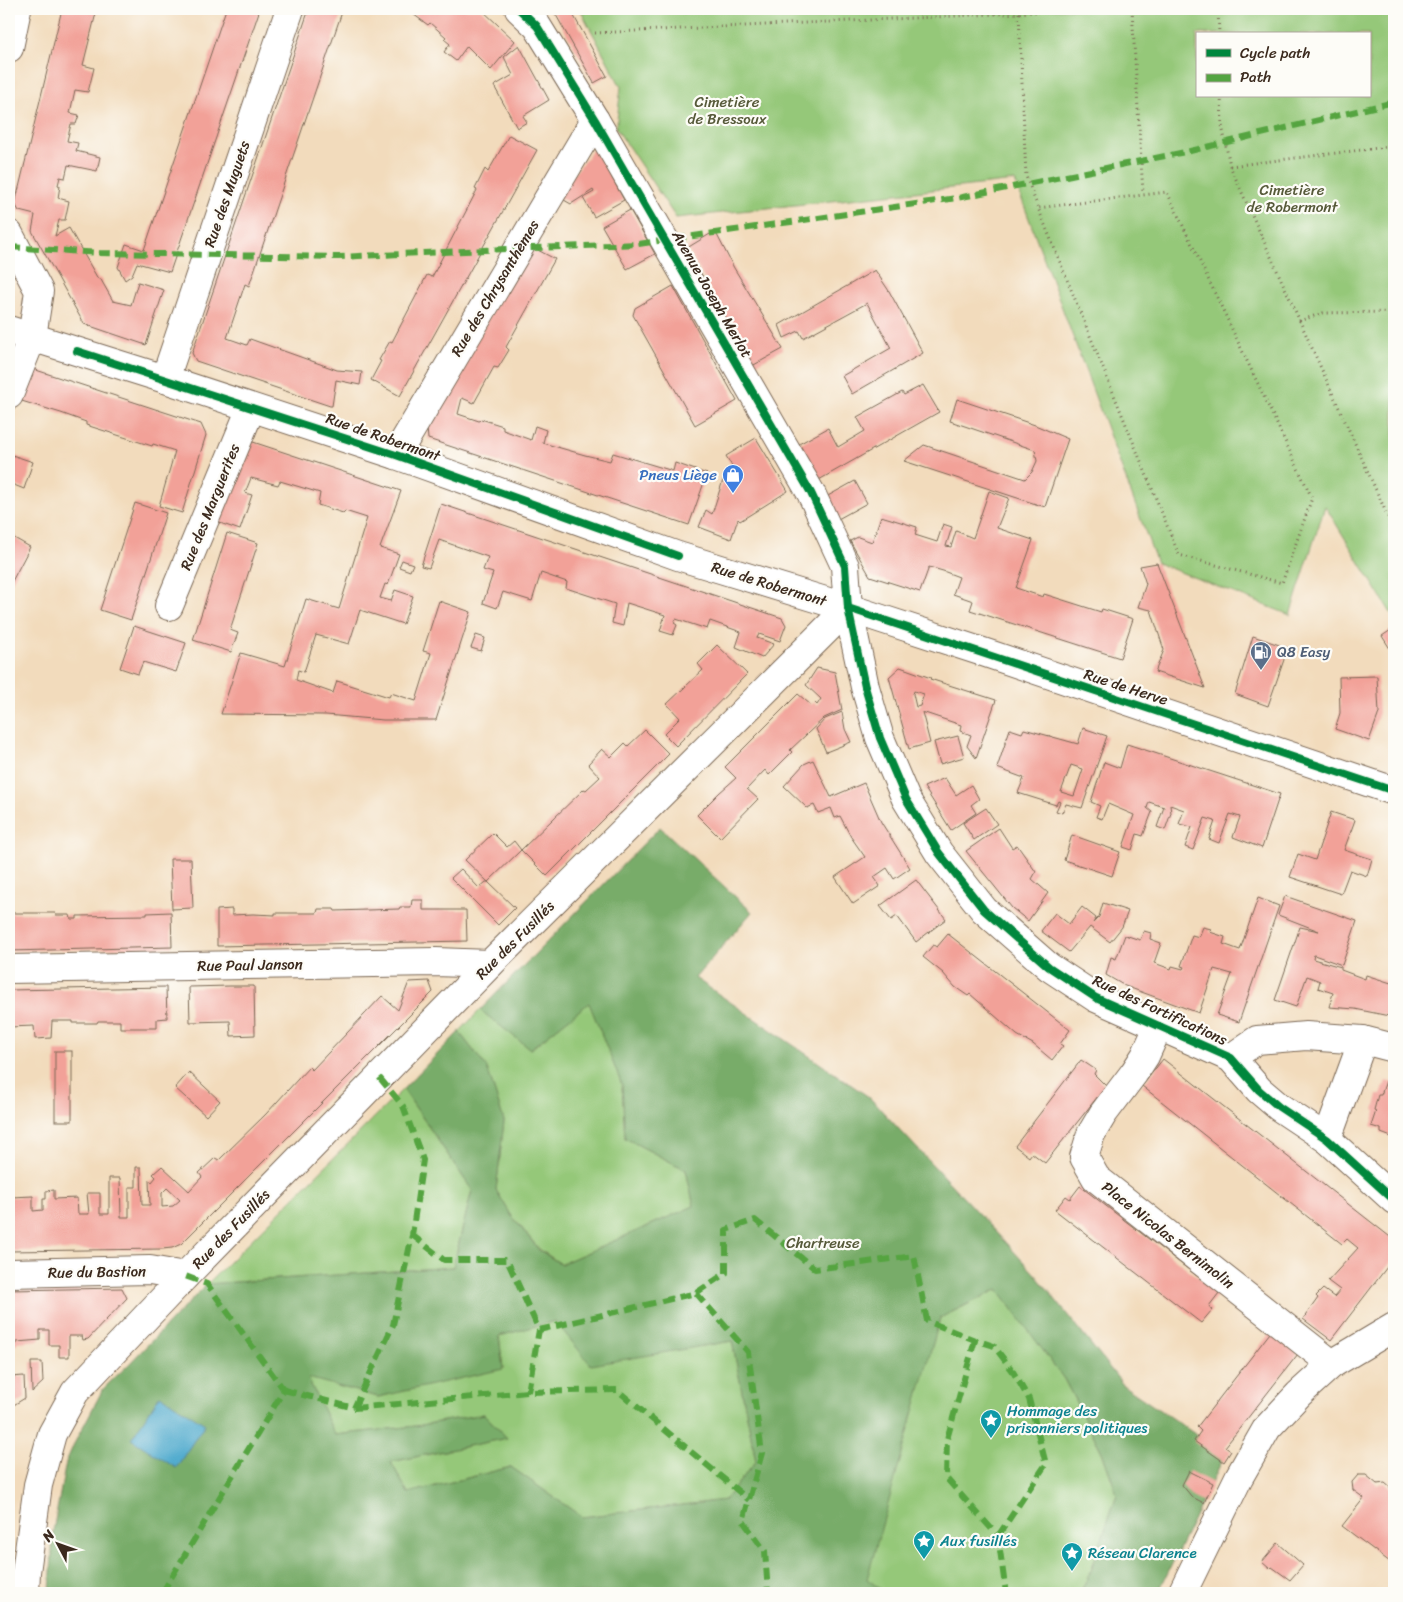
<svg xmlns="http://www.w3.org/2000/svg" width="1403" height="1602" font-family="Sriracha,sans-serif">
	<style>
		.green { fill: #95c879; stroke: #68794c; fill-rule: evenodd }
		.forest { fill: #78ac69; stroke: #5a6b44; fill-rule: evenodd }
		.water { fill: #50aace; stroke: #466a76 }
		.building { fill: #f2a198; fill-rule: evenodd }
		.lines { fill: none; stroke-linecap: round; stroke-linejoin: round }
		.minor-casing { stroke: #7b6855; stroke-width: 30 }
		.primary-casing { stroke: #7b6855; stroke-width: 30 }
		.path { stroke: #7b6855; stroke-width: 3; stroke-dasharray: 1 4; stroke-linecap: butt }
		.minor { stroke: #fff; stroke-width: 28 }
		.primary { stroke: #fff; stroke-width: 28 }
		.quiet { stroke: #54a441; stroke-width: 6; stroke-dasharray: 12 6; stroke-linecap: butt }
		.cycleway-casing { stroke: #fdfcf7; stroke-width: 11 }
		.cycleway { stroke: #00873e; stroke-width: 8 }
		.labels { text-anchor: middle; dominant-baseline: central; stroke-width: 4.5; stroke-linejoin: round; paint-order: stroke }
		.park-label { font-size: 15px; fill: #565939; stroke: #fdfcf7 }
		.street-label { font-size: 15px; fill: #3b2a1e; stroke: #fdfcf7 }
		.shop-label { font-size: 15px; fill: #366cbe; stroke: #fdfcf7; text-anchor: end }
		.service-label { font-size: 15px; fill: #4e5e75; stroke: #fdfcf7; text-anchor: start }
		.culture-label { font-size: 15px; fill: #0d838f; stroke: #fdfcf7; text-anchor: start }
	</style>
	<rect width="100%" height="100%" fill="#fdfcf7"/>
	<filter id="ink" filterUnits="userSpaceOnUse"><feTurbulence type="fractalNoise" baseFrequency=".02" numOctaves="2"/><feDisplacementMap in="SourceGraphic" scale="10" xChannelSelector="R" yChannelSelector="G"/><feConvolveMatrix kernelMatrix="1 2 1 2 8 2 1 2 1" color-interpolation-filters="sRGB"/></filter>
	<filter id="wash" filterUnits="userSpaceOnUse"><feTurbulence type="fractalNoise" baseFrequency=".0096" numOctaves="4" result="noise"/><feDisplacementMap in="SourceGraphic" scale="20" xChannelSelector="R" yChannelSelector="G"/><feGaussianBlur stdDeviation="1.12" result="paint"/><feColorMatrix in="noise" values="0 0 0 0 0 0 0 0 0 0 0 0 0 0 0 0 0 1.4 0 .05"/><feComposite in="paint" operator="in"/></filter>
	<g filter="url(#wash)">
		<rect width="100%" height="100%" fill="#f2dbbc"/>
		<g class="green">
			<path d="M580 9H1394V618L1325 506 1290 615 1157 563 1015 181 676 218 616 128 621 87ZM1197 34H1369V96H1197Z"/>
			<polygon points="589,1002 622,1085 625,1138 686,1170 694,1206 561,1264 539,1249 511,1215 496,1190 504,1121 487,1068 459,1032 480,1010 531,1049"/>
			<polygon points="403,1089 472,1190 453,1267 207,1284"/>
			<polygon points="999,1289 1064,1379 1102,1452 1117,1494 1091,1571 1080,1593 886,1593 866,1580 940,1318"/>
			<polygon points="555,1321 591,1364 732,1341 756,1461 725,1500 582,1517 511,1467 408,1493 391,1462 507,1438 484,1414 416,1426 335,1435 307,1377 378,1397 503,1368 499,1336"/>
		</g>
		<path class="forest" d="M660 827 752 912 695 978 869 1097 1035 1274 1124 1386 1198 1436 1222 1461 1158 1593H1080L1091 1571 1117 1494 1102 1452 1064 1379 998 1289 940 1318 867 1579 886 1593H50L53 1531 66 1462 74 1444 103 1389 128 1365 207 1284 453 1267 472 1190 403 1089 459 1032 487 1068 504 1121 496 1190 511 1215 539 1250 561 1264 694 1206 686 1170 625 1138 622 1085 589 1003 530 1049 480 1010ZM555 1321 591 1365 732 1341 756 1461 725 1500 582 1517 511 1467 408 1493 391 1462 507 1438 484 1414 416 1426 335 1435 308 1378 378 1397 503 1369 499 1336Z"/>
		<polygon class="water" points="160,1395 205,1424 176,1468 131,1439"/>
		<g id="blocks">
			<g class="building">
				<polygon points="62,9 97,9 83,65 94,68 88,92 75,90 70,113 79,115 76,124 71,124 67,141 78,143 76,151 100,157 97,171 68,165 65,178 60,177 58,185 60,186 58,198 69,201 65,220 59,220 55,236 69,228 98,279 100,278 113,301 131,305 138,282 164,290 146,345 84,324 32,231 35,215 19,211 15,204"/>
				<polygon points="226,9 260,9 170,272 137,263 132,275 125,280 118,267 126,244 144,250"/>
				<polygon points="309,9 343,9 249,286 245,284 227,338 247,345 250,339 337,370 362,372 360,385 336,380 332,406 330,406 196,361 192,353"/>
				<polygon points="406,9 481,9 515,41 491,70 467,46 456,61 444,52 450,44 444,39 446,37 430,23 428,25"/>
				<polygon points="549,9 570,9 607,76 594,83 556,15"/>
				<polygon points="519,45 549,100 523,116 527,122 517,128 494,86 513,75 504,57"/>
				<polygon points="509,135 537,150 400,396 371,380 381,361 379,360 390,341 392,342 427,275 432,277 477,190 475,189 485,169 488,172"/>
				<polygon points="595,147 624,200 594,217 583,198 594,192 593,190 571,204 557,196"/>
				<polygon points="630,210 655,254 627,269 602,226"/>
				<polygon points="715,231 734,268 783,349 752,366 687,248"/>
				<polygon points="528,245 555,259 506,347 509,350 498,368 494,367 474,403 462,398 458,414 479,421 481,419 503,426 503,430 531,440 535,426 546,430 543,443 585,455 610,461 613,453 673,471 675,463 707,474 689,525 428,439 427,428"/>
				<polygon points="875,270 889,291 923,353 852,394 842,376 891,348 867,303 803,338 799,331 784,338 779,325"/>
				<polygon points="673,286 737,401 695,425 633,315 635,308"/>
				<polygon points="33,369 201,424 206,435 182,513 159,506 175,451 153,444 152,446 86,425 86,422 61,413 15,399"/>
				<polygon points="923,385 939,412 817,481 797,445 828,428 838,447 865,431 857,417 902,392 904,395"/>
				<polygon points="957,399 1035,425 1068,439 1045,507 904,461 924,445 1025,479 1032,472 1037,461 1035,450 950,421"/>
				<polygon points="756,438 788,491 740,521 738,519 731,539 699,527 706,510 712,514 724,477 738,482 740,480 726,456"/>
				<polygon points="253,442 401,491 380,548 399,554 388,585 385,584 380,598 391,601 395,590 413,596 403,624 360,610 349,644 316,635 304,672 298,670 296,680 333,693 337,681 389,697 391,693 416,701 431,653 423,651 439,601 471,612 436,720 383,720 326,715 221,714 241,653 285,666 306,599 339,609 367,518 345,511 343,513 318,505 320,493 280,481 278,485 251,478 245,493 252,495 240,530 217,522 242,447"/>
				<polygon points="9,454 33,462 24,489 9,483"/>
				<polygon points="855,481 867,503 838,519 826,497"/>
				<polygon points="989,491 1009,498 997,528 1033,540 1016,588 1043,597 1044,594 1101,612 1102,609 1133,619 1120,658 970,610 973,601 953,594 959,577 943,571 929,567 920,592 870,576 850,541 858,537 872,542 881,516 917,527 915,535 937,542 943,524 952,527 946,546 951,547 956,531 973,538"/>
				<polygon points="135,503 166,513 131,620 100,610"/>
				<polygon points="441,504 782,618 786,625 780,641 759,634 757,638 774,644 762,658 736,647 741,632 710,621 707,629 676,619 674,623 677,625 673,635 660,631 665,615 627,603 623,626 612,623 615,604 566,588 567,582 541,573 532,601 503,592 497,608 483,603 493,573 483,570 488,557 439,540 429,568 421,566"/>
				<polygon points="227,533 258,543 230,630 238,633 231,652 193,640"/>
				<polygon points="9,535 30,547 9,587"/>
				<polygon points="402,560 413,564 410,571 399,567"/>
				<polygon points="1157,563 1205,688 1155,672 1164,650 1151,610 1138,607 1146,584 1140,566"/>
				<polygon points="134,626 186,643 176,672 143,662 138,674 120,668"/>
				<polygon points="1394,628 1394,655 1382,636"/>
				<polygon points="476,635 485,638 481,651 471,648"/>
				<polygon points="1253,636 1288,648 1268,706 1235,694"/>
				<polygon points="717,645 747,674 676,746 664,734 680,718 667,704 703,670 698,664"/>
				<path d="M900 667 931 678 930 679 996 700 976 758 967 746 971 735 960 731 961 725 922 712 930 743 909 749 889 677ZM914 691 924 694 920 706 916 707 913 694Z"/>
				<polygon points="817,668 835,672 842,710 824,718 790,750 792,752 769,775 765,770 747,789 758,799 720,838 697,815 719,793 736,778 725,767 798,694 811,705 814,702 817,705 821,699 806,685"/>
				<polygon points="1377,676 1379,713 1369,741 1335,729 1340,713 1339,677"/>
				<polygon points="842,712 845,729 851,742 826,752 816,729 825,719"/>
				<path d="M1083 728 1107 736 1082 808 1066 804 1062 813 1056 811 1060 802 1058 801 1056 805 1018 793 1024 778 997 768 1010 729 1022 733 1024 729 1078 744ZM1071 765 1083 769 1074 796 1061 792Z"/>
				<polygon points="645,730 669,754 547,876 521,850 488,882 465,860 493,833 507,847 514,841 521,850 584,789 586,790 600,777 588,764 602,749 611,757 625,743 628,746"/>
				<polygon points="958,736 964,757 940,764 934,742"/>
				<polygon points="1127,744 1280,794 1262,848 1233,837 1240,817 1230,814 1219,843 1209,839 1215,821 1205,818 1193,850 1185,847 1192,827 1179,824 1184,810 1170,805 1171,813 1165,830 1157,827 1164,807 1149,802 1147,808 1152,812 1143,836 1137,834 1132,850 1123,847 1134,815 1108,804 1102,819 1096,817 1100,806 1091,802 1104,762 1120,768"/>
				<polygon points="813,760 831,797 864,783 881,822 910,868 894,879 887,868 874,877 880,886 853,904 835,877 865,857 851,837 840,816 835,818 831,808 818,813 814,805 807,808 784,786 804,764"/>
				<polygon points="945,778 956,795 971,785 979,799 971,805 976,813 951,830 924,787"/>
				<polygon points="986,808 997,824 974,840 963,823"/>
				<polygon points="1331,812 1355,820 1344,850 1372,859 1367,876 1350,870 1341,894 1290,877 1298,854 1315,860"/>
				<polygon points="999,828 1012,848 1017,845 1036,872 1032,879 1048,893 1028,921 1012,908 966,851"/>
				<polygon points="1072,835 1120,852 1112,876 1064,860"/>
				<polygon points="170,859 191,859 193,908 172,909"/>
				<polygon points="461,869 479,888 486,882 488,882 515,908 498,925 451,878"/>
				<polygon points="916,880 946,919 916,942 897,916 891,920 880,906"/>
				<polygon points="1285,896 1357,921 1342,965 1314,955 1313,959 1341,967 1341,970 1365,979 1366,975 1394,984 1394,1017 1355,1009 1329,1007 1333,993 1318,988 1320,981 1307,976 1296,1007 1275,1000 1300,927 1319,931 1278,915"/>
				<polygon points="1258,898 1279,906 1239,1022 1217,1015 1232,974 1214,969 1199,1013 1125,986 1106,975 1111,957 1116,959 1125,935 1140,940 1144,931 1151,933 1150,939 1161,943 1154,963 1171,969 1172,966 1183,969 1184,967 1181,966 1192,935 1199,937 1203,927 1211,929 1210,932 1225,937 1223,944 1240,950"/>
				<polygon points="412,900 423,900 423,910 466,910 467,941 217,946 217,910 232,909 232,915 253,914 275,915 275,913 317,913 318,909 334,909 335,911 399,909 400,907 411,907"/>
				<polygon points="1103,903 1128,911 1122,927 1110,942 1090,927 1069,952 1041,931 1055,913 1069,924 1082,907 1096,918 1093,923 1099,917"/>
				<polygon points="171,912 172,947 9,951 9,913 55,913 56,915 70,915 71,919 77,919 77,916 147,915 147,913"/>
				<polygon points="948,934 1070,1030 1060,1044 1063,1046 1052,1060 1033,1044 1017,1035 970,994 968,996 955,987 943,973 923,957 933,945 937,947"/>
				<path d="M429 981 433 992 181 1244 172 1248 162 1249 9 1251V1195H11V1197L33 1196V1211L43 1210V1199H46V1191L54 1190V1199L77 1198 78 1214H89L87 1193H100V1214H109V1178H120L121 1217H129V1187H136V1167H141L142 1205H150L149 1180 152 1182 156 1177 153 1174 162 1166 189 1191 202 1177 199 1173 215 1158 219 1160 266 1114 309 1067 312 1070 382 996 398 1010 409 982ZM167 1188 180 1200 173 1206 162 1207V1193Z"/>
				<polygon points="230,986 254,986 255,1035 231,1036 230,1021 190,1022 189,987"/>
				<polygon points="166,987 167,1018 157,1019 157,1028 120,1028 120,1021 98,1021 97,1023 73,1023 73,1021 52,1021 51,1038 35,1039 34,1026 9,1027 9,990"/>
				<rect x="55" y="1051" width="17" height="70"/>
				<polygon points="1163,1059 1394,1240 1394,1258 1331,1340 1303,1319 1318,1298 1316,1296 1323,1289 1334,1297 1340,1290 1328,1281 1358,1248 1347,1239 1342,1244 1142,1086"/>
				<polygon points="1081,1060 1096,1070 1094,1074 1106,1086 1045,1163 1032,1153 1029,1157 1015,1146"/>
				<polygon points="189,1072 220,1101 206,1116 175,1088"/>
				<polygon points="1386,1081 1394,1083 1394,1138 1381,1133 1381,1129 1371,1126 1376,1111 1374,1110 1378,1095 1381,1095"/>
				<polygon points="1080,1186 1219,1293 1209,1306 1212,1310 1201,1323 1055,1210 1066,1196 1070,1199"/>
				<polygon points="122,1288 127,1298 88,1339 83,1340 82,1336 69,1336 69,1357 59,1357 59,1345 49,1345 49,1330 40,1330 40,1340 17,1342 17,1344 11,1345 11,1358 9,1358 9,1290"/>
				<polygon points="1273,1329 1298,1354 1225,1447 1231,1451 1224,1462 1194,1441 1201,1431 1197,1427"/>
				<polygon points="31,1362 42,1362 43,1382 32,1392"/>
				<polygon points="24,1376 25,1398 12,1406 10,1443 9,1443 9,1406 12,1406 10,1377"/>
				<polygon points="1189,1471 1213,1483 1204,1503 1192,1497 1182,1485"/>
				<polygon points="1358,1475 1366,1475 1377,1484 1385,1483 1392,1489 1394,1497 1394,1565 1342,1526 1364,1498 1353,1490 1352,1482"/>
				<polygon points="1278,1543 1303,1565 1290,1580 1272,1567 1270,1569 1262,1562"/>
			</g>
		</g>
	</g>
	<g filter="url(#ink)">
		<use href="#blocks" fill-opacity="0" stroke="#7b6855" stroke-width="1"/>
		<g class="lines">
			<g class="minor-casing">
				<g id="minor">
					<polyline points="519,9 537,26 595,120 811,493 845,566 848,608 865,687 880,738 906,799 939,853 984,910 1049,967 1096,998 1231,1058 1259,1090 1279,1107 1327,1139 1394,1200"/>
					<polyline points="9,48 17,9"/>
					<polyline points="9,234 39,291 32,337 9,395"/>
					<polyline points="165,379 290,9"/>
					<polyline points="396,455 595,120"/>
					<polyline points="169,606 251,408"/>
					<polyline points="9,969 436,962 490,964"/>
					<polyline points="1159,1025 1145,1056 1134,1073 1103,1114 1091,1134 1084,1157 1096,1178 1332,1364"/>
					<polyline points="1231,1058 1257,1040 1306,1036 1363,1040 1394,1048"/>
					<polyline points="1327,1139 1363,1040"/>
					<polyline points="9,1273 150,1270 185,1276"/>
					<polyline points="25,1593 26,1572 38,1485 52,1434 75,1392 185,1276 490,964 848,608"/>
					<polyline points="1182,1593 1239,1477 1267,1428 1299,1394 1332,1364 1394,1327"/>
				</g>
			</g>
			<g class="primary-casing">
				<polyline id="primary" points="9,330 165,379 396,455 678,556 848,608 983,652 1394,791"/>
			</g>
			<g class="path">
				<polyline points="1132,9 1143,193"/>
				<polyline points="1218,9 1219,34"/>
				<polyline points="1218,11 1245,9"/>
				<polyline points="1019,13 1026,176 1038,208 1179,555 1282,583 1312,498 1167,192 1038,208"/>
				<polyline points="595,33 1019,13 1078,9"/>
				<polyline points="1221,96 1222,125 1230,166 1394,530"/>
				<polyline points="1230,166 1394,146"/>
				<polyline points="1299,321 1323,313 1394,312"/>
			</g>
			<use href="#minor" class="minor"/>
			<use href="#primary" class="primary"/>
			<g class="quiet">
				<polyline points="9,247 99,253 338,257 507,249 638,244 957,198 1190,151 1394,102"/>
				<polyline points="412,1235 444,1260 507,1260 539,1330 696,1293 748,1352 762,1453 743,1521 765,1551 768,1593"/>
				<polyline points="696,1293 726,1273 726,1230 755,1220 815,1269 914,1256 927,1321 975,1340 994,1346 1012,1370 1029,1399 1046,1464 998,1536"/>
				<polyline points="975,1340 947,1439 946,1478 998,1536 1006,1593"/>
				<polyline points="284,1390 354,1408 528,1392 617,1390 749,1500"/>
				<polyline points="528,1392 539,1330"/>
				<polyline points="354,1408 393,1325 412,1235 423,1160 403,1106 379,1077"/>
				<polyline points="162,1593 284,1390 207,1284 185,1276"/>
			</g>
			<g class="cycleway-casing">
				<g id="cycleway">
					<polyline points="519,9 537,26 595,120 811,493 845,566 848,608 865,687 880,738 906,799 939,853 984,910 1049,967 1096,998 1231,1058 1259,1090 1279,1107 1327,1139 1394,1200"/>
					<polyline points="77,351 396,455 678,556"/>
					<polyline points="848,608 1394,791"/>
				</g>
			</g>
			<use href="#cycleway" class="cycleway"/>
		</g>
	</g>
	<defs>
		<g id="shop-pin" transform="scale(1.125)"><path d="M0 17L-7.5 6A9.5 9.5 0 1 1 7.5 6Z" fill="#3f7fe0" stroke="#fdfcf7"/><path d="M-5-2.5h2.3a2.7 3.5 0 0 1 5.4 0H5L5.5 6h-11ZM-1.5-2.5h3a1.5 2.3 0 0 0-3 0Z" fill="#fff"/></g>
		<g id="fuel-pin" transform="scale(1.125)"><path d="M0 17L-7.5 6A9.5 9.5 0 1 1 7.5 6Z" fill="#5c6f8a" stroke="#fdfcf7"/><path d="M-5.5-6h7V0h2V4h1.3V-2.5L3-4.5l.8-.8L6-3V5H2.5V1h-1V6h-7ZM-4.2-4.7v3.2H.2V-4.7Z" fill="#fff"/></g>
		<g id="sight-pin" transform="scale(1.125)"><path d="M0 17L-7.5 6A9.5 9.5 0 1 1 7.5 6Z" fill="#0f9aa8" stroke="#fdfcf7"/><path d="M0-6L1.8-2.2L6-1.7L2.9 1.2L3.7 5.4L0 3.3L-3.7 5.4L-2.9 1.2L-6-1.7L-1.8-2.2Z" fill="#fff"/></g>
	</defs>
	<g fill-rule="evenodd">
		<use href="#shop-pin" x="733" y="475"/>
		<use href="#fuel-pin" x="1261" y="652"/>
		<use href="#sight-pin" x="991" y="1420"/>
		<use href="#sight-pin" x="924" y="1541"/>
		<use href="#sight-pin" x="1072" y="1553"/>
	</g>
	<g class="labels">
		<g class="park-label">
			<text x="727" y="102">Cimetière<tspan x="727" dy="17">de Bressoux</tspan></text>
			<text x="1292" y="190">Cimetière<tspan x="1292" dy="17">de Robermont</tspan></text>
			<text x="823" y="1243">Chartreuse</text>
		</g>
		<g class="street-label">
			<text transform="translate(227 194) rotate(-71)">Rue des Muguets</text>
			<text transform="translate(495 288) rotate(-59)">Rue des Chrysanthèmes</text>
			<text transform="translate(712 294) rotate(60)">Avenue Joseph Merlot</text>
			<text transform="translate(383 437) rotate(19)">Rue de Robermont</text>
			<text transform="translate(210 507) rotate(-68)">Rue des Marguerites</text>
			<text transform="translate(769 584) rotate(17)">Rue de Robermont</text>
			<text transform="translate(1126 687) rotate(18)">Rue de Herve</text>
			<text transform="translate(515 940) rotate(-45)">Rue des Fusillés</text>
			<text transform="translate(250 965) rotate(-1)">Rue Paul Janson</text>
			<text transform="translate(1160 1010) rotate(25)">Rue des Fortifications</text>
			<text transform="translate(231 1229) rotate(-46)">Rue des Fusillés</text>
			<text transform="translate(1168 1235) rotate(38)">Place Nicolas Bernimolin</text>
			<text transform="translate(97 1272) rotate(-1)">Rue du Bastion</text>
		</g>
		<g class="shop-label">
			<text x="717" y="475">Pneus Liège</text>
		</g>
		<g class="service-label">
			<text x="1277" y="652">Q8 Easy</text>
		</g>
		<g class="culture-label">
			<text x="1007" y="1411">Hommage des<tspan x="1007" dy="17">prisonniers politiques</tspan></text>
			<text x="940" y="1541">Aux fusillés</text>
			<text x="1088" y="1553">Réseau Clarence</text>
		</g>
	</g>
	<rect width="1403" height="1602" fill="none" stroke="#fdfcf7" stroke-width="30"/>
	<rect x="1196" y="32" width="175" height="65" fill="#fdfcf7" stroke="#afa8a0"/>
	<rect x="1206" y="49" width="25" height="8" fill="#00873e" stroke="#afa8a0"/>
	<text x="1240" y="58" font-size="15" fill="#3b2a1e">Cycle path</text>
	<rect x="1206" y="74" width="25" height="8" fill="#54a441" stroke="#afa8a0"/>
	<text x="1240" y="82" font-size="15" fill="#3b2a1e">Path</text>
	<g transform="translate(58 1544) rotate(311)" stroke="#fdfcf7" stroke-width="4" paint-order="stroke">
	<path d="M0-4L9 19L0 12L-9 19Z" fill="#3b2a1e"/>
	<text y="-8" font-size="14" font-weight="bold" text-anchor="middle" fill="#3b2a1e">N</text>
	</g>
</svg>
